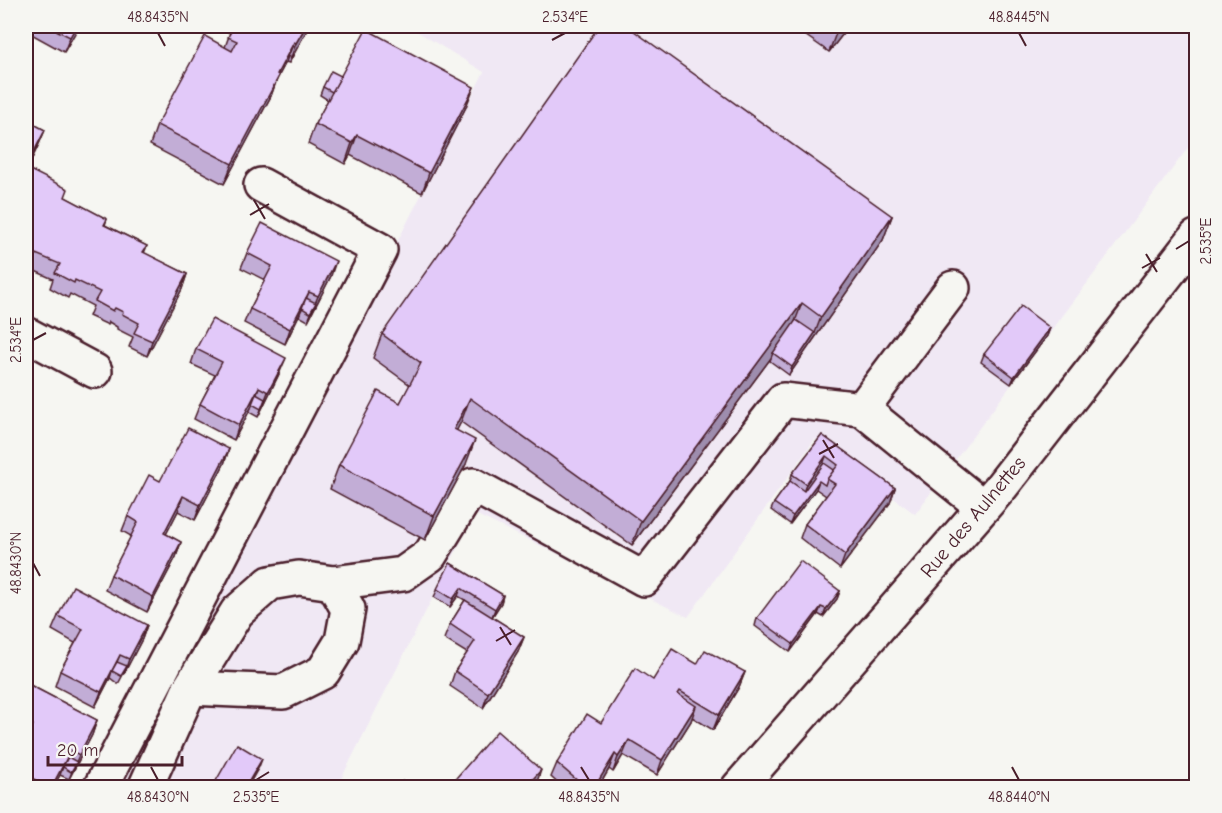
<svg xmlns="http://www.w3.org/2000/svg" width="1222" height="813" font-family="'Comic Neue',sans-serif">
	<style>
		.built { fill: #f0e8f4 }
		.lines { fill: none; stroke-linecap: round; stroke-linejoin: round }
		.minor-casing { stroke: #4a1f2b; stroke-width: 38 }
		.minor { stroke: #f6f6f2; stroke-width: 33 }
		.wall { fill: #c2add6; stroke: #4a1f2b; stroke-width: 1.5 }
		.shaded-wall { fill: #9e8dae; stroke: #4a1f2b; stroke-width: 1.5 }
		.building { fill: #e2c9f9; stroke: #4a1f2b; stroke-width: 1.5 }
		.ticks { fill: none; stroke: #4a1f2b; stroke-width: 2 }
		.labels { text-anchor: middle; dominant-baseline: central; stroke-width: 6; stroke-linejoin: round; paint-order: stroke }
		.street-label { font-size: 20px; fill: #4a1f2b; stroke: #f6f6f2 }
		.neatline { fill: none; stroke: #4a1f2b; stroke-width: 2 }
		.ticks-label { font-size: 15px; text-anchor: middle; fill: #4a1f2b }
	</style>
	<rect width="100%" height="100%" fill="#f6f6f2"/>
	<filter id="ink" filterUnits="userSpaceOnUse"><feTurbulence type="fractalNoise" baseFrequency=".0167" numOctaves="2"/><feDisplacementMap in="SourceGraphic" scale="12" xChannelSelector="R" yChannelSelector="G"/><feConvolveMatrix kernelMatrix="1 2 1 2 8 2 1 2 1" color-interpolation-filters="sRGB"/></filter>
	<g filter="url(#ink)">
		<polygon class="built" points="408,26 1196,26 1196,137 915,514 815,439 688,617 475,514 337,787 118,788 484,72"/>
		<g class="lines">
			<g class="minor-casing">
				<g id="minor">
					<polyline points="26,334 95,371"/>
					<polyline points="862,409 953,288"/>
					<polyline points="333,583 403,574 430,555 473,485 644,579 783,400 862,409 983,507"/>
					<polyline points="100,788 380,250 261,185"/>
					<polyline points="145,788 190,688 237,612 270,583 299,578 333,583 348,609 342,641 323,672 283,692 190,688"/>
					<polyline points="738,788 1001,487 1196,237"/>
				</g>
			</g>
			<use href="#minor" class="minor"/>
		</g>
		<g class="wall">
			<polygon points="26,26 79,26 64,52 26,31"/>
			<polygon points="217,26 309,26 289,63 286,62 277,79 271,96 224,184 150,145 157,125 225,47 230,33"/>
			<polygon points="792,26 849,26 829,52"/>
			<polygon points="341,76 466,107 422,193 350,155 345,164 308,144 315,124 328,100 320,95 323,87"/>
			<polygon points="26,120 45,130 39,144 27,168 65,197 107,219 105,225 147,246 144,253 187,274 182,289 147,356 129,347 133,337 117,329 117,327 109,322 108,325 89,316 93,306 70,294 68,298 50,288 53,279 26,267"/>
			<polygon points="892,216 883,240 789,375 770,361 771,358 632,545 461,422 456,431 466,464 425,540 330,489 339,465 400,403 410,385 373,358 382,334"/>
			<polygon points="247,253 331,276 308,321 299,316 300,313 285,344 244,323 250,309 265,280 241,268"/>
			<polygon points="1050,328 1047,336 1011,384 981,362 984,354"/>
			<polygon points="196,349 280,372 258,417 249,412 251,408 234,440 194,419 200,404 215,375 191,364"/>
			<polygon points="822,435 895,488 890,503 840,569 800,538 805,524 826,496 816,489 790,524 771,510 774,503 790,481 792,474"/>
			<polygon points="229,449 224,464 195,520 178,511 166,534 181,542 176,557 147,612 105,590 111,575 131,536 122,531 128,516 160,481"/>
			<polygon points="450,563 503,595 501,603 492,617 524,637 518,652 483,708 450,686 455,671 467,653 444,639 450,624 465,600 458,596 450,607 434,597"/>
			<polygon points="840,591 837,599 823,617 818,614 790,652 755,626 757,618"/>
			<polygon points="58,616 147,625 142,639 118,684 110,678 95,707 55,686 60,671 75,643 52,630"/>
			<polygon points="697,664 745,672 739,687 713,730 692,717 691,721 657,775 623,755 613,772 609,769 598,788 563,788 551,777 557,763 601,723 653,680"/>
			<polygon points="26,683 97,720 92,735 69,779 60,775 53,788 26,788"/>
		</g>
		<g class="shaded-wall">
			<polygon points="76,26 79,26 64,52 70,37"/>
			<polygon points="306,26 309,26 289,63 296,43"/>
			<polygon points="840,26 849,26 829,52 838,28"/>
			<polygon points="294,42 286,62 277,79 271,96 224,184 232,164"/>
			<polygon points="474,87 466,107 422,193 429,173"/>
			<polygon points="45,130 39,144 26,172 26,167"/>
			<polygon points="357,135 350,155 345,164 352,143"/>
			<polygon points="892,216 883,240 789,375 792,367 815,333 821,317"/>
			<polygon points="336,261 331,276 308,321 318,296"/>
			<polygon points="187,274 182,289 147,356 152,341"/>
			<polygon points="309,292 302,309 285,344 290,329"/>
			<polygon points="802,303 793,327 773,353 771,358 632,545 641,521"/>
			<polygon points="1050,328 1047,336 1011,384 1014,377"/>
			<polygon points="286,358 280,372 258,417 268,392"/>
			<polygon points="259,387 254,402 234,440 239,425"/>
			<polygon points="470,398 461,422 445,453 454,429"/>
			<polygon points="475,440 466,464 425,540 434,516"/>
			<polygon points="229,449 224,464 195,520 200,505"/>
			<polygon points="826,456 821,471 801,499 806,484"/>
			<polygon points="819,481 816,489 790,524 793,516"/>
			<polygon points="895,488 890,503 840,569 845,555"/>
			<polygon points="183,496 178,511 159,548 164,533"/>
			<polygon points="181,542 176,557 147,612 153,597"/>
			<polygon points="461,588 458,596 450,607 453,599"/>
			<polygon points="840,591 837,599 823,617 826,609"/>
			<polygon points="503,595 501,603 492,617 495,609"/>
			<polygon points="821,607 818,614 790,652 793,644"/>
			<polygon points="147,625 142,639 124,674 129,659"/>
			<polygon points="524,637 518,652 483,708 488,693"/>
			<polygon points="120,655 114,669 112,671 110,678 95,707 101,692"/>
			<polygon points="745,672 739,687 713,730 719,715"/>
			<polygon points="696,706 691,721 657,775 662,760"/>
			<polygon points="97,720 92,735 69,779 79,755"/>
			<polygon points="629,740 623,755 613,772 618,757"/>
			<polygon points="71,750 65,765 63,767 60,775 53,788 51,788"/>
			<polygon points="615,754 609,769 598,788 594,788"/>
			<polygon points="262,759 259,767 247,788 245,788"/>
			<polygon points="541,770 536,785 533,788 525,788"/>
		</g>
		<g class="building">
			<polygon points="48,26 76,26 70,37"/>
			<polygon points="234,26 240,26 244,28 246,26 306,26 296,43 294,42 277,74 279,76 232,164 157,125 205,36 232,51 237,41 228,37"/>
			<polygon points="599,26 627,26 892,216 821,317 802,303 641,521 470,398 454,429 475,440 434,516 339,465 378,391 400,403 421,363 382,334"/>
			<polygon points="366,29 474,87 429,173 357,135 352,143 315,124"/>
			<polygon points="331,71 341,76 332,92 323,87"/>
			<polygon points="26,120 45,130 26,167"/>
			<polygon points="26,168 68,189 65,197 107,219 104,225 147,246 143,252 187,274 152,341 134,333 139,323 122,314 123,312 115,308 113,311 95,301 100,292 75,280 74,283 55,273 60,264 26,250"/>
			<polygon points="262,223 336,261 318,296 309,292 290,329 250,309 272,266 247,253"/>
			<polygon points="306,298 316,303 310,313 302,308"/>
			<polygon points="1021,306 1050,328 1014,377 984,354"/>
			<polygon points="212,319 286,358 268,392 259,387 239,425 200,404 222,362 196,349"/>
			<polygon points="796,320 815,333 792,367 773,353"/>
			<polygon points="256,394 265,399 261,409 252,404"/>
			<polygon points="188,428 229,449 200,505 183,496 164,533 181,542 153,597 111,575 138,522 128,516 149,475 160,481"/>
			<polygon points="822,435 895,488 845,555 805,524 835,484 827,479 838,465 826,456 806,484 792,474"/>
			<polygon points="824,463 834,470 827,479 825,485 819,481 793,516 774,503 790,481 804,491"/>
			<polygon points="800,561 840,591 826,609 821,607 793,644 757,618"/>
			<polygon points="450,563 503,595 495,609 461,588 453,599 437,589"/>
			<polygon points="73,586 147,625 129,659 120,655 101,692 60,671 83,629 58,616"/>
			<polygon points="465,600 524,637 488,693 455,671 475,641 450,624"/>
			<polygon points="672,649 697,664 705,650 745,672 719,715 680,691 678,694 696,706 662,760 629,740 618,757 615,754 594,788 586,788 557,763 587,714 601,723 635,668 653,680"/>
			<polygon points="117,662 127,666 121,676 112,671"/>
			<polygon points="26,683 97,720 79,755 71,750 51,788 26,775 26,739 33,725 26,721"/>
			<polygon points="497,731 541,770 525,788 453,788 450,785"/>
			<polygon points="237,744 262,759 245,788 212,788"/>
			<polygon points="68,757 77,762 71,772 63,767"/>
			<polygon points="403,781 412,788 398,788"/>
		</g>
	</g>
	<path class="ticks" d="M158 33 165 46M1019 33 1026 46M552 40 565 33M254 200 265 219M250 215 269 204M1176 249 1189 241M1146 254 1157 272M1142 268 1160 258M33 340 46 333M823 440 834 458M819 454 838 444M33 563 40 576M500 627 511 645M496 641 515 630M151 767 158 780M581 767 589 780M1012 767 1019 780M256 780 269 772"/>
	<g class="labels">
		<g class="street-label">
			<text transform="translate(973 517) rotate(-50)">Rue des Aulnettes</text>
		</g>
	</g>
	<rect width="1222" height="813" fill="none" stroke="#f6f6f2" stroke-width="66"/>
	<path d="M48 756v9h134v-9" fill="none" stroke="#4a1f2b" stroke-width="3"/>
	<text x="57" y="756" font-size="18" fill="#4a1f2b" stroke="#f6f6f2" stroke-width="4.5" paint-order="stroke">20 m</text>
	<rect x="33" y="33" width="1156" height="747" class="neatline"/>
	<g class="ticks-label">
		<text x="158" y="22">48.8435°N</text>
		<text x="565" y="22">2.534°E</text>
		<text x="1019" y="22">48.8445°N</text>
		<text transform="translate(1206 241) rotate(-90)" y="5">2.535°E</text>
		<text transform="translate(16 340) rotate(-90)" y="5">2.534°E</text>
		<text transform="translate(16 563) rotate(-90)" y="5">48.8430°N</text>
		<text x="158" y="802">48.8430°N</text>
		<text x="256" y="802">2.535°E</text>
		<text x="589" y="802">48.8435°N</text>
		<text x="1019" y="802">48.8440°N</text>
	</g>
</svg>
